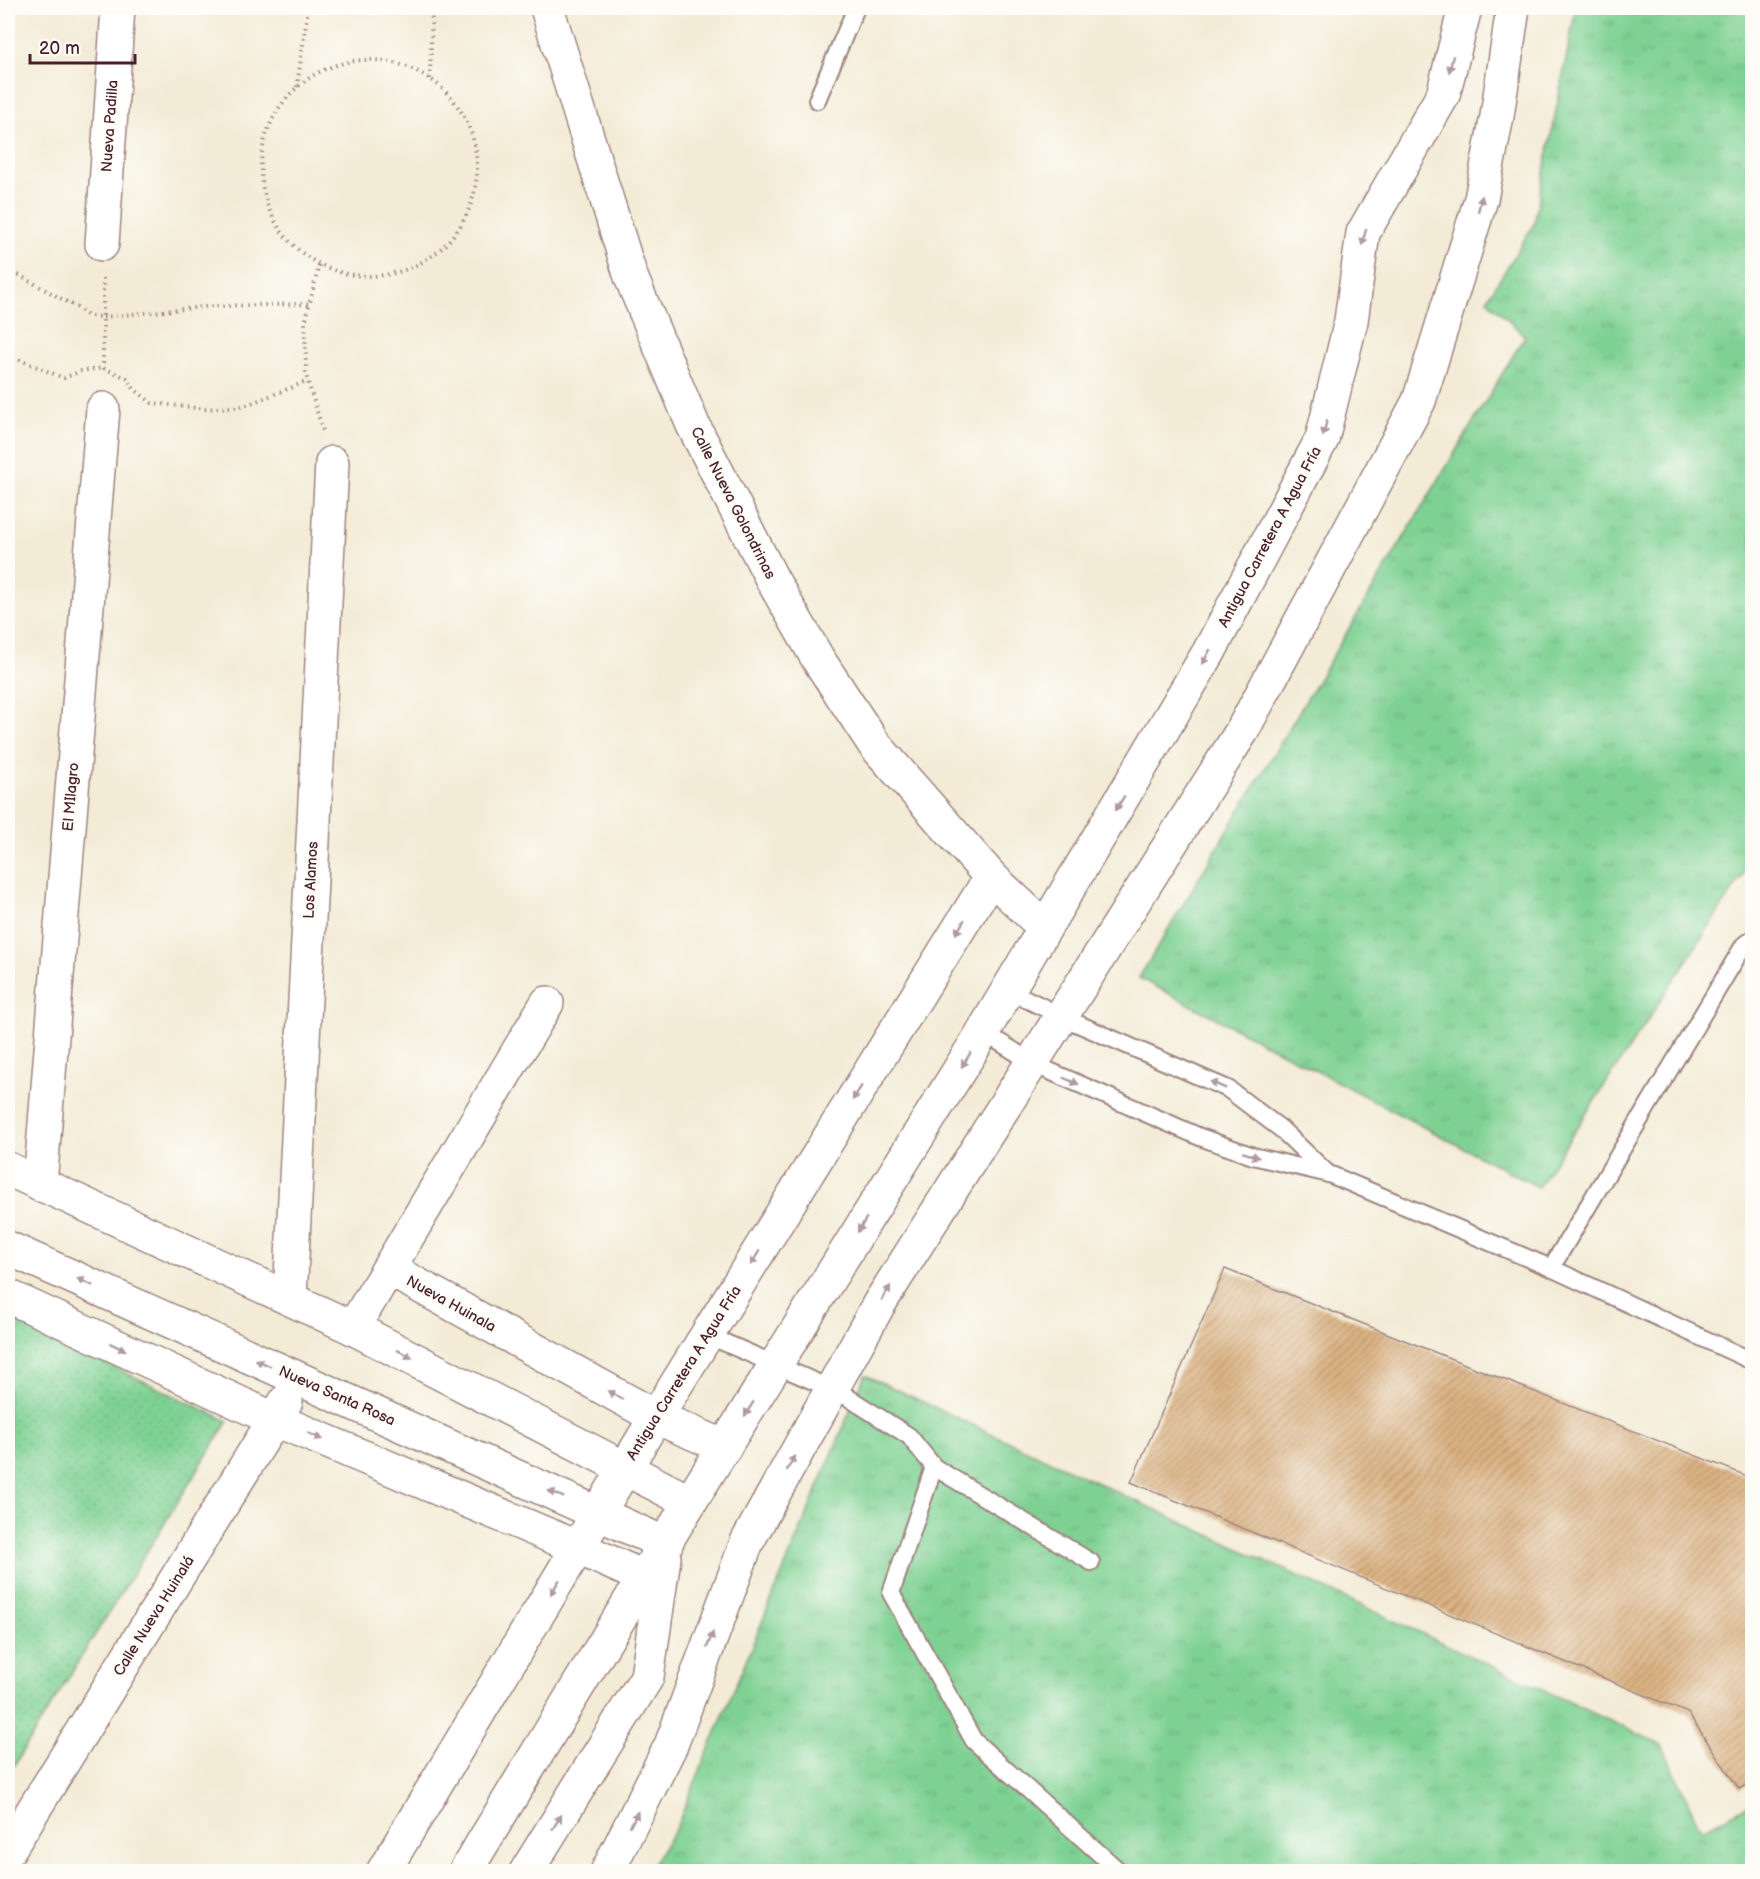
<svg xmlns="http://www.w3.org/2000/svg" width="1760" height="1879" font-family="'Balsamiq Sans',sans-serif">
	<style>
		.grass { fill: url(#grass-tufts); stroke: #64785f; stroke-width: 1.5 }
		.park { fill: url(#park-dots); stroke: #64785f; stroke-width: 1.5 }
		.building { fill: url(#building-hatch) }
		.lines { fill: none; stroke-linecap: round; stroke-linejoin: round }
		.lane-casing { stroke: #9e8580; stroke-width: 20 }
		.street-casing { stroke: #9e8580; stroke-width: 36 }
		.secondary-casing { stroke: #9e8580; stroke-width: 36 }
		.path { stroke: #9e8580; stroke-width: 4; stroke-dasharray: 1.5 4.5; stroke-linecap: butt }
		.lane { stroke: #fff; stroke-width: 16 }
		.street { stroke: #fff; stroke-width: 33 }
		.secondary { stroke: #fff; stroke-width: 33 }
		.oneway { fill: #ae9aa0 }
		.labels { text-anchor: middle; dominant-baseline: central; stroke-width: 4.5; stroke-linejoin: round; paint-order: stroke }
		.street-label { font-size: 15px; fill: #4a1f2b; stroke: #fdfcf7 }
	</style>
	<defs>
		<pattern id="grass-tufts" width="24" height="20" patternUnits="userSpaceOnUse" patternTransform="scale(1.5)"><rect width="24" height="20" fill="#7ed193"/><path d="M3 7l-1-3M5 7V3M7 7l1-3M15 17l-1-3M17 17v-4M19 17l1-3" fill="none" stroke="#6eb37f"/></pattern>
		<pattern id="park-dots" width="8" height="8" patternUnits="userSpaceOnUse" patternTransform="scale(1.5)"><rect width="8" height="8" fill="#7ed193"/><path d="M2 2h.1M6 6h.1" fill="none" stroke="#6eb37f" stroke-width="1.8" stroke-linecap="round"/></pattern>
		<pattern id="building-hatch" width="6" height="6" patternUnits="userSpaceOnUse" patternTransform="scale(1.5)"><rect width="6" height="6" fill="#dcb383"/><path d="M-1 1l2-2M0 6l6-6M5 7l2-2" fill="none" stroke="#b4916b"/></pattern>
	</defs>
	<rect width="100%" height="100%" fill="#fdfcf7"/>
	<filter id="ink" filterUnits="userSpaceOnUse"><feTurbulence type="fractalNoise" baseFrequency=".0167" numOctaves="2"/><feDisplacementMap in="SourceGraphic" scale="12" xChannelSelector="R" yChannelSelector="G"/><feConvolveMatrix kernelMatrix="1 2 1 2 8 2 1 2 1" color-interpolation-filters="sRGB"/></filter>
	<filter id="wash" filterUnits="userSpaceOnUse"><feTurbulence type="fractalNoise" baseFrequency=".008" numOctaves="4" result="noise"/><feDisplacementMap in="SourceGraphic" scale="24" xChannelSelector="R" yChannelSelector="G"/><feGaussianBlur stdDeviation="1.35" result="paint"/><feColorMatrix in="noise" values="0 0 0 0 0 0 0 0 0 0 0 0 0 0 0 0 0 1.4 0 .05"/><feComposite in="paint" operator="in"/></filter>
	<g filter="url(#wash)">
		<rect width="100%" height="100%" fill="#f3ebd6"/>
		<g class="grass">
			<polygon points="1576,8 1752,8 1752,861 1538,1187 1139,978 1525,336 1487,300 1534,224"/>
			<polygon points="865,1375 1662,1745 1701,1830 1752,1803 1752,1871 648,1872 676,1828"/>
		</g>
		<polygon class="park" points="8,1317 228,1421 8,1775"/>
		<g id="blocks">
			<polygon class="building" points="1225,1269 1752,1478 1752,1782 1739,1789 1688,1713 1131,1482"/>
		</g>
	</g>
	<g filter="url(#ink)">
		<use href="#blocks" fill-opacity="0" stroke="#9e8580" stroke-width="1.5"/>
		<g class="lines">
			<g class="lane-casing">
				<g id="lane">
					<polyline points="817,100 856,8"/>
					<polyline points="1008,990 1069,1020 1228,1089 1281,1129 1328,1174"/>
					<polyline points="983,1032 1038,1066 1200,1137 1253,1156 1329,1174 1551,1268 1752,1361"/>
					<polyline points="1551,1268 1744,945 1752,939"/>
					<polyline points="707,1335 841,1393 909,1436 934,1467 891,1593 974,1741 1120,1872"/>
					<polyline points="934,1467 1091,1562"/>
				</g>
			</g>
			<g class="street-casing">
				<g id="street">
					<polyline points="547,8 631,277 693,425 773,581 818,659 874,744 991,877 1045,928"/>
					<polyline points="102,244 118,8"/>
					<polyline points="8,1169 353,1328 690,1502"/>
					<polyline points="40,1185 103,409"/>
					<polyline points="8,1248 666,1544"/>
					<polyline points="389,1269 656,1417 725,1447"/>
					<polyline points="8,1296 276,1420 579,1548 645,1578"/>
					<polyline points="290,1298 332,463"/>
					<polyline points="353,1328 547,1003"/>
					<polyline points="8,1851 286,1401"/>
					<polyline points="383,1872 656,1417 991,877"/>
				</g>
			</g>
			<g class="secondary-casing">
				<g id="secondary">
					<polyline points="465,1872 690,1502 983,1032 1209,652 1322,439 1351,321 1363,233 1443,95 1465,8"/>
					<polyline points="526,1872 647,1677 664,1558"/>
					<polyline points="607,1872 671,1745 747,1542 879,1304 1242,731 1419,401 1481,199 1497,116 1513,8"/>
				</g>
			</g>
			<g class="path">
				<circle cx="369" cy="168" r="108"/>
				<polyline points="430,79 432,8"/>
				<polyline points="297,87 308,8"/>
				<polyline points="319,265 305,323 306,375 323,431"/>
				<polyline points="8,269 78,308 88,316 104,317 213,306 310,304"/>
				<polyline points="103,278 103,369"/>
				<polyline points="8,355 64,378 81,371 103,368 127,378 134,389 152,403 206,409 244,406 308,381"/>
			</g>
			<use href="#lane" class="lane"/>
			<use href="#street" class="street"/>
			<use href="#secondary" class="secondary"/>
		</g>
		<defs><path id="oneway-solid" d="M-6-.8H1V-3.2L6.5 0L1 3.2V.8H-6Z" transform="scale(1.5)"/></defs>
		<g class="oneway">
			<use href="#oneway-solid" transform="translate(1451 64) rotate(104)"/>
			<use href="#oneway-solid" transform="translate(1480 204) rotate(-75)"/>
			<use href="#oneway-solid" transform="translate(1364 237) rotate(105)"/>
			<use href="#oneway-solid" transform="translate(1325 428) rotate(103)"/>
			<use href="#oneway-solid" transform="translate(1206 657) rotate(120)"/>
			<use href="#oneway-solid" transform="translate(1120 803) rotate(121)"/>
			<use href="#oneway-solid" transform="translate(960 927) rotate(122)"/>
			<use href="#oneway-solid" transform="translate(966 1060) rotate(122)"/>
			<use href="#oneway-solid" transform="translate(1071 1081) rotate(23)"/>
			<use href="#oneway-solid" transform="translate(1218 1085) rotate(-156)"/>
			<use href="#oneway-solid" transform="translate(857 1093) rotate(122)"/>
			<use href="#oneway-solid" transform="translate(1251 1155) rotate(18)"/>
			<use href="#oneway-solid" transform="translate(862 1225) rotate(122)"/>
			<use href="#oneway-solid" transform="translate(755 1258) rotate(122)"/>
			<use href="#oneway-solid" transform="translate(85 1282) rotate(-156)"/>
			<use href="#oneway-solid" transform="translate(886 1293) rotate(-58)"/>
			<use href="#oneway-solid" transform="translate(118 1347) rotate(25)"/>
			<use href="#oneway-solid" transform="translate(405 1354) rotate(27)"/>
			<use href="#oneway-solid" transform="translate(263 1363) rotate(-156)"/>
			<use href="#oneway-solid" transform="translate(615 1395) rotate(-151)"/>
			<use href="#oneway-solid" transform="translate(749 1409) rotate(122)"/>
			<use href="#oneway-solid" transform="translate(315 1436) rotate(23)"/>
			<use href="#oneway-solid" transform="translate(791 1463) rotate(-61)"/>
			<use href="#oneway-solid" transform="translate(556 1494) rotate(-156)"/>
			<use href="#oneway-solid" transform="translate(555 1587) rotate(121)"/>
			<use href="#oneway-solid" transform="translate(710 1640) rotate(-69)"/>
			<use href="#oneway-solid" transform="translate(634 1819) rotate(-63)"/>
			<use href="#oneway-solid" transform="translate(557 1822) rotate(-58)"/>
		</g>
	</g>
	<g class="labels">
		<g class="street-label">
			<text transform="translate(110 126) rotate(-86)">Nueva Padilla</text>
			<text transform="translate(733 503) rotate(63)">Calle Nueva Golondrinas</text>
			<text transform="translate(1270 537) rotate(-62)">Antigua Carretera A Agua Fría</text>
			<text transform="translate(71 797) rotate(-85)">El MIlagro</text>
			<text transform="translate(311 880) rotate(-87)">Los Alamos</text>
			<text transform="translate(451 1304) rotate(29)">Nueva Huinala</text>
			<text transform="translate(684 1373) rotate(-58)">Antigua Carretera A Agua Fría</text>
			<text transform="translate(337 1396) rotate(24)">Nueva Santa Rosa</text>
			<text transform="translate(154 1616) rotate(-58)">Calle Nueva Huinalá</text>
		</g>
	</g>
	<rect width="1760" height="1879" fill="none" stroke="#fdfcf7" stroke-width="30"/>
	<path d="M30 54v9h105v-9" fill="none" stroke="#4a1f2b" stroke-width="3"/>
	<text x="39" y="54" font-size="18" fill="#4a1f2b" stroke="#fdfcf7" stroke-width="4.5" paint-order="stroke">20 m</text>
</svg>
